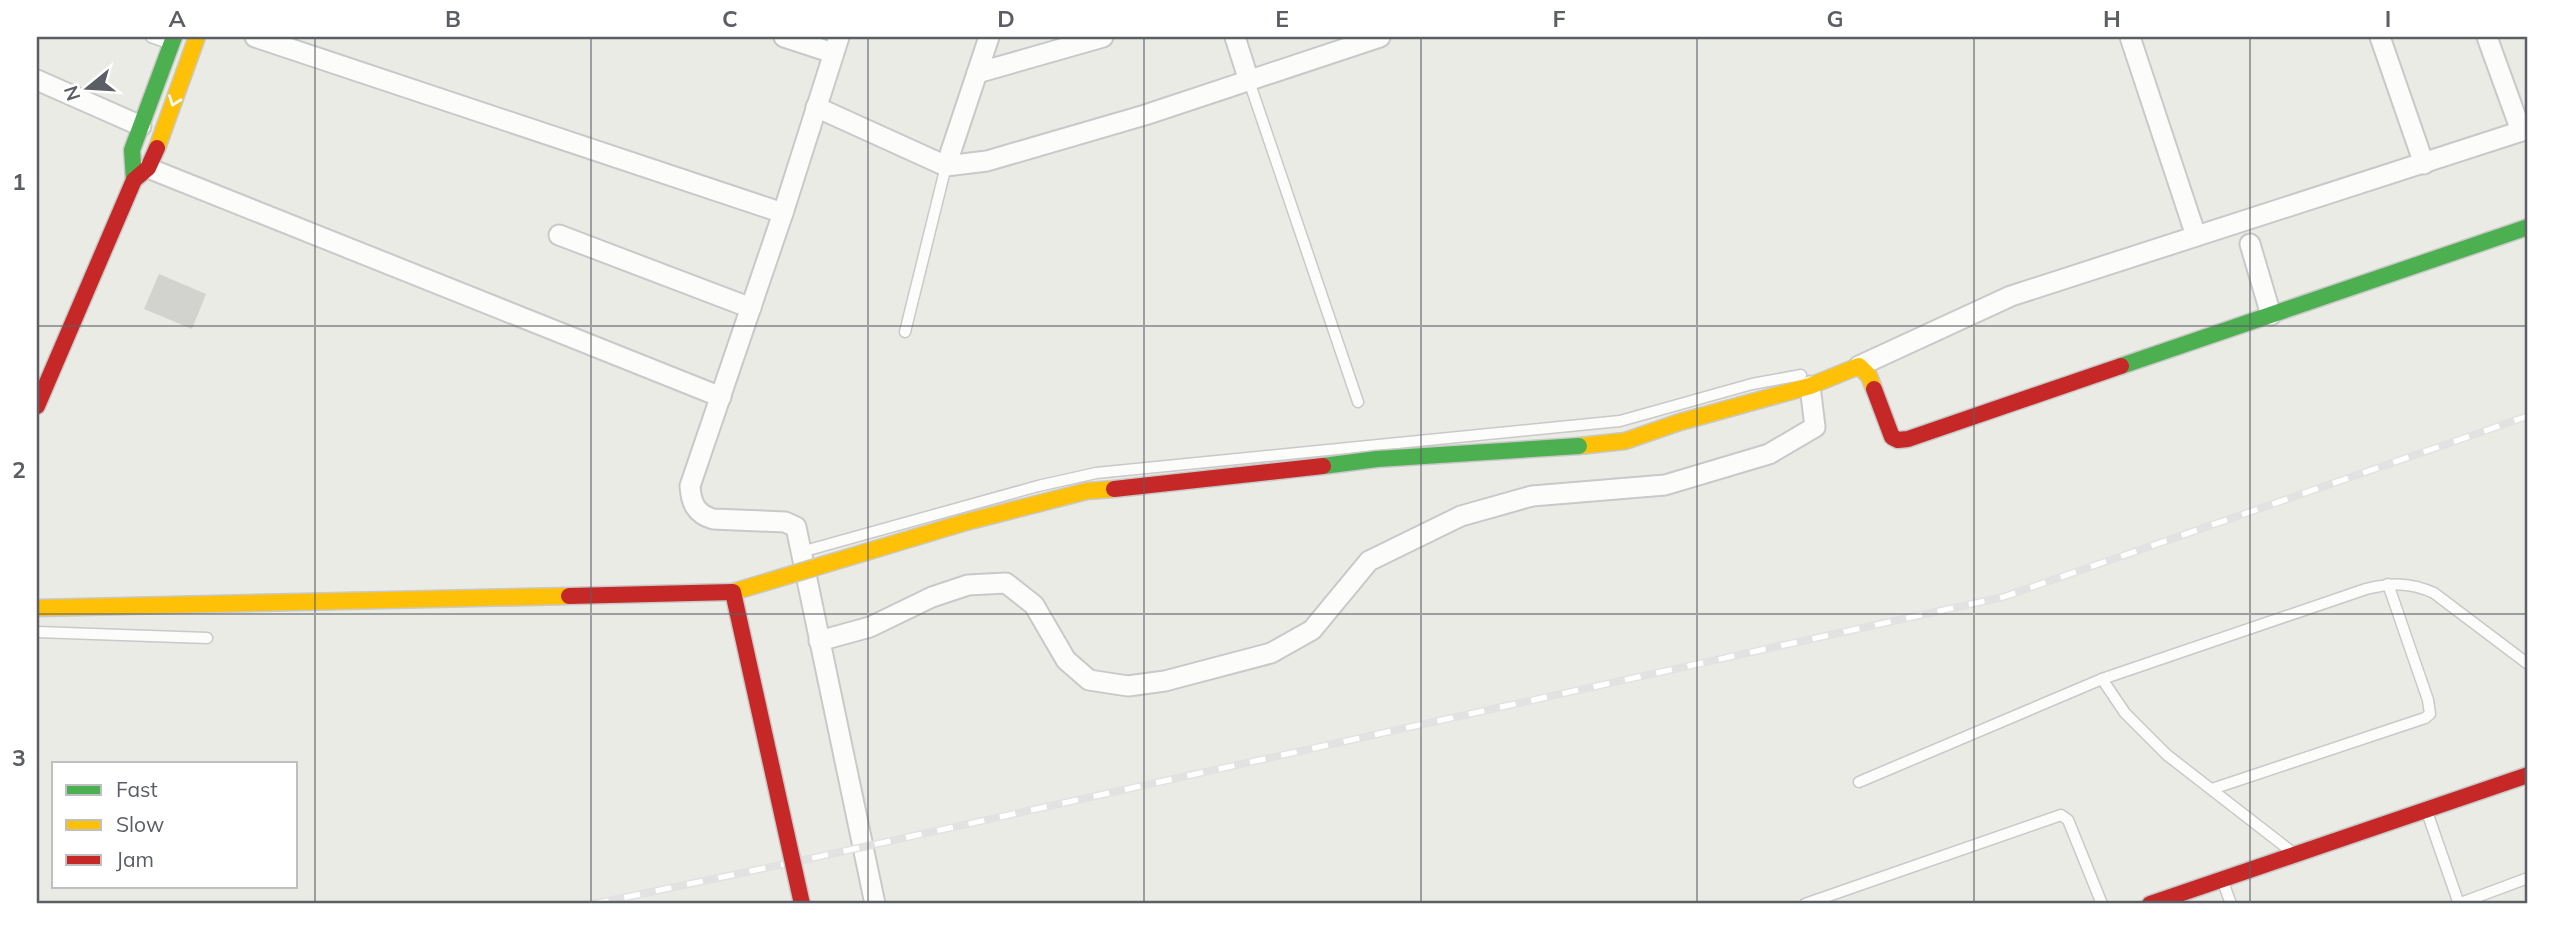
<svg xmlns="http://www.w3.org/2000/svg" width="2565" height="941" font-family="Mulish,sans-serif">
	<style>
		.building { fill: #d2d2cf }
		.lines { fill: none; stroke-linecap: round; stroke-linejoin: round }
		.lane-casing { stroke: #c8c9c8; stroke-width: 13 }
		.street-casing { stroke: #c8c9c8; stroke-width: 23 }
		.fast-casing { stroke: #c8c9c8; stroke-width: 19 }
		.slow-casing { stroke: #c8c9c8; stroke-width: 19 }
		.jam-casing { stroke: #c8c9c8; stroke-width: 19 }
		.lane { stroke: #fcfcfb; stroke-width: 10 }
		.street { stroke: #fcfcfb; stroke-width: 19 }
		.fast { stroke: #4caf50; stroke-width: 16 }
		.slow { stroke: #ffc107; stroke-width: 16 }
		.jam { stroke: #c62828; stroke-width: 16 }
		.rail-casing { stroke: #e2e2e2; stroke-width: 8 }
		.rail { stroke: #fff; stroke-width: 5; stroke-dasharray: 16; stroke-linecap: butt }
		.fast-bridge-casing { stroke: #c8c9c8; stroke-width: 19; stroke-linecap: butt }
		.slow-bridge-casing { stroke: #c8c9c8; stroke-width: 19; stroke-linecap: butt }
		.jam-bridge-casing { stroke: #c8c9c8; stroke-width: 19; stroke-linecap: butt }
		.fast-bridge { stroke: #4caf50; stroke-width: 16 }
		.slow-bridge { stroke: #ffc107; stroke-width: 16 }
		.jam-bridge { stroke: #c62828; stroke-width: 16 }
		.oneway { stroke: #f6fbf6 }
		.grid { fill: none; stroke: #5b5e64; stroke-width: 2; stroke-opacity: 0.55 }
		.neatline { fill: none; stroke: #5b5e64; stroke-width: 2.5 }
		.grid-label { font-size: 23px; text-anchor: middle; font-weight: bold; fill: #5b5e64 }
	</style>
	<rect width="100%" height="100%" fill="#ebebe6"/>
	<polygon class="building" points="159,274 206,294 192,329 144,309"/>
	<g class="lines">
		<g class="lane-casing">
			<g id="lane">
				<polyline points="151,37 171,44"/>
				<polyline points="1249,81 1358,402"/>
				<polyline points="905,332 946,166"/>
				<polyline points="801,552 1038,486 1096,473 1620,421 1752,384 1801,375"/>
				<polyline points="37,632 207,638"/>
				<polyline points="2102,679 2125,713 2167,755 2292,852"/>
				<path d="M1859 782 2102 679 2366 589C2391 583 2410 582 2434 593L2528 664"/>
				<polyline points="2212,789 2425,718 2430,714 2428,700 2388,584"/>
				<polyline points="2427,812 2459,904"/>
				<polyline points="2223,882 2231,904"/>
				<polyline points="1805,904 2061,815 2068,820 2102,904"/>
				<polyline points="2458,904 2528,878"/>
			</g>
		</g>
		<g class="street-casing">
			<g id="street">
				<polyline points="255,37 783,213"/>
				<polyline points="784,37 833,53"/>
				<path d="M839 37 783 213 690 486C691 503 696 514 713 519L785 522 796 527 875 904"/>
				<polyline points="1235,37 1249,81"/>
				<polyline points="2130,37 2196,236"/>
				<polyline points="2380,37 2424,164"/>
				<polyline points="2487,37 2521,131"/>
				<polyline points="977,73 1103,37"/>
				<polyline points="37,80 141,126"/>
				<polyline points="816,107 946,166 987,161 1145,115 1380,37"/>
				<polyline points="946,166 989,37"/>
				<polyline points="148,168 721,397"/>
				<polyline points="559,235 751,308"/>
				<polyline points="2250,244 2271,315"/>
				<polyline points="1859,366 2011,296 2528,129"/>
				<polyline points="819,641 870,627 932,597 968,585 1006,583 1034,605 1066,660 1089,680 1128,686 1165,681 1271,653 1312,630 1369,561 1461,516 1532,496 1665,485 1769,454 1815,427 1810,386"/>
			</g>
		</g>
		<g class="fast-casing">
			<g id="fast">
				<polyline points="134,180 132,150 174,37"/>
				<polyline points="2121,366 2528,227"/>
			</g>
		</g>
		<g class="slow-casing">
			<g id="slow">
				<polyline points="157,148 197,37"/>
				<polyline points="1579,446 1625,441 1680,422 1810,386 1859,366 1869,376 1874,389"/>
			</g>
		</g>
		<g class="jam-casing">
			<g id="jam">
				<polyline points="1874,389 1892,437 1898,440 1908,439 2121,366"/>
				<polyline points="37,406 134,180 148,168 157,148"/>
				<polyline points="2150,904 2528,775"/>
			</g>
		</g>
		<use href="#lane" class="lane"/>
		<use href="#street" class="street"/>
		<use href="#fast" class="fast"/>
		<use href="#slow" class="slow"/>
		<use href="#jam" class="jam"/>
		<g class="rail-casing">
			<polyline id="rail" points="593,904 799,861 2003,597 2528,416"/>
		</g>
		<use href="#rail" class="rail"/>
		<g class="fast-bridge-casing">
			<polyline id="fast-bridge" points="1323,466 1377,459 1579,446"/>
		</g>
		<g class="slow-bridge-casing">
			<g id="slow-bridge">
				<polyline points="733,592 966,522 1087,491 1114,489"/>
				<polyline points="37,608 569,596"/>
			</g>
		</g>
		<g class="jam-bridge-casing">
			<g id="jam-bridge">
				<polyline points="1114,489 1323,466"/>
				<polyline points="569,596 733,592 802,904"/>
			</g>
		</g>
		<use href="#fast-bridge" class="fast-bridge"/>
		<use href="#slow-bridge" class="slow-bridge"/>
		<use href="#jam-bridge" class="jam-bridge"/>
	</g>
	<defs><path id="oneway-chevron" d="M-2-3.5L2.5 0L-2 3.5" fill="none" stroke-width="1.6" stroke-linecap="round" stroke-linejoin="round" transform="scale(1.75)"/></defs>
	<use class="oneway" href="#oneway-chevron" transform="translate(174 101) rotate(110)"/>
	<path class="grid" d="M315 37V904M591 37V904M868 37V904M1144 37V904M1421 37V904M1697 37V904M1974 37V904M2250 37V904M37 326H2528M37 614H2528"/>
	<rect width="2565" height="941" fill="none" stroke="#ffffff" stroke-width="77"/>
	<rect x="52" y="762" width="245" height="126" fill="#ffffff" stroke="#bdbfc1" stroke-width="2"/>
	<rect x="66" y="785" width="35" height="10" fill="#4caf50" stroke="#bdbfc1" stroke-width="2"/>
	<text x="116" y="797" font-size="21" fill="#5b5e64">Fast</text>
	<rect x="66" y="820" width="35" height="10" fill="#ffc107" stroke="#bdbfc1" stroke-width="2"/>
	<text x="116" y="832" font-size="21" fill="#5b5e64">Slow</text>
	<rect x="66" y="855" width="35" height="10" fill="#c62828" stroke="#bdbfc1" stroke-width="2"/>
	<text x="116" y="867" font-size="21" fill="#5b5e64">Jam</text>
	<g transform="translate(88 88) rotate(252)" stroke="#ffffff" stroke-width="5" paint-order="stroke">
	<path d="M0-5L12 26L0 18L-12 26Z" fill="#5b5e64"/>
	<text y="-10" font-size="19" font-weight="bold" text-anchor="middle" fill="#5b5e64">N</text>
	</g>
	<rect x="38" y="38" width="2488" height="864" class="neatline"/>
	<g class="grid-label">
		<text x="177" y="27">A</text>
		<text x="453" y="27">B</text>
		<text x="730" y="27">C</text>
		<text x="1006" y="27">D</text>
		<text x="1282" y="27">E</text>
		<text x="1559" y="27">F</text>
		<text x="1835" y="27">G</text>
		<text x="2112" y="27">H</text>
		<text x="2388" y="27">I</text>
		<text x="19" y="190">1</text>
		<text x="19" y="478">2</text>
		<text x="19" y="766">3</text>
	</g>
</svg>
